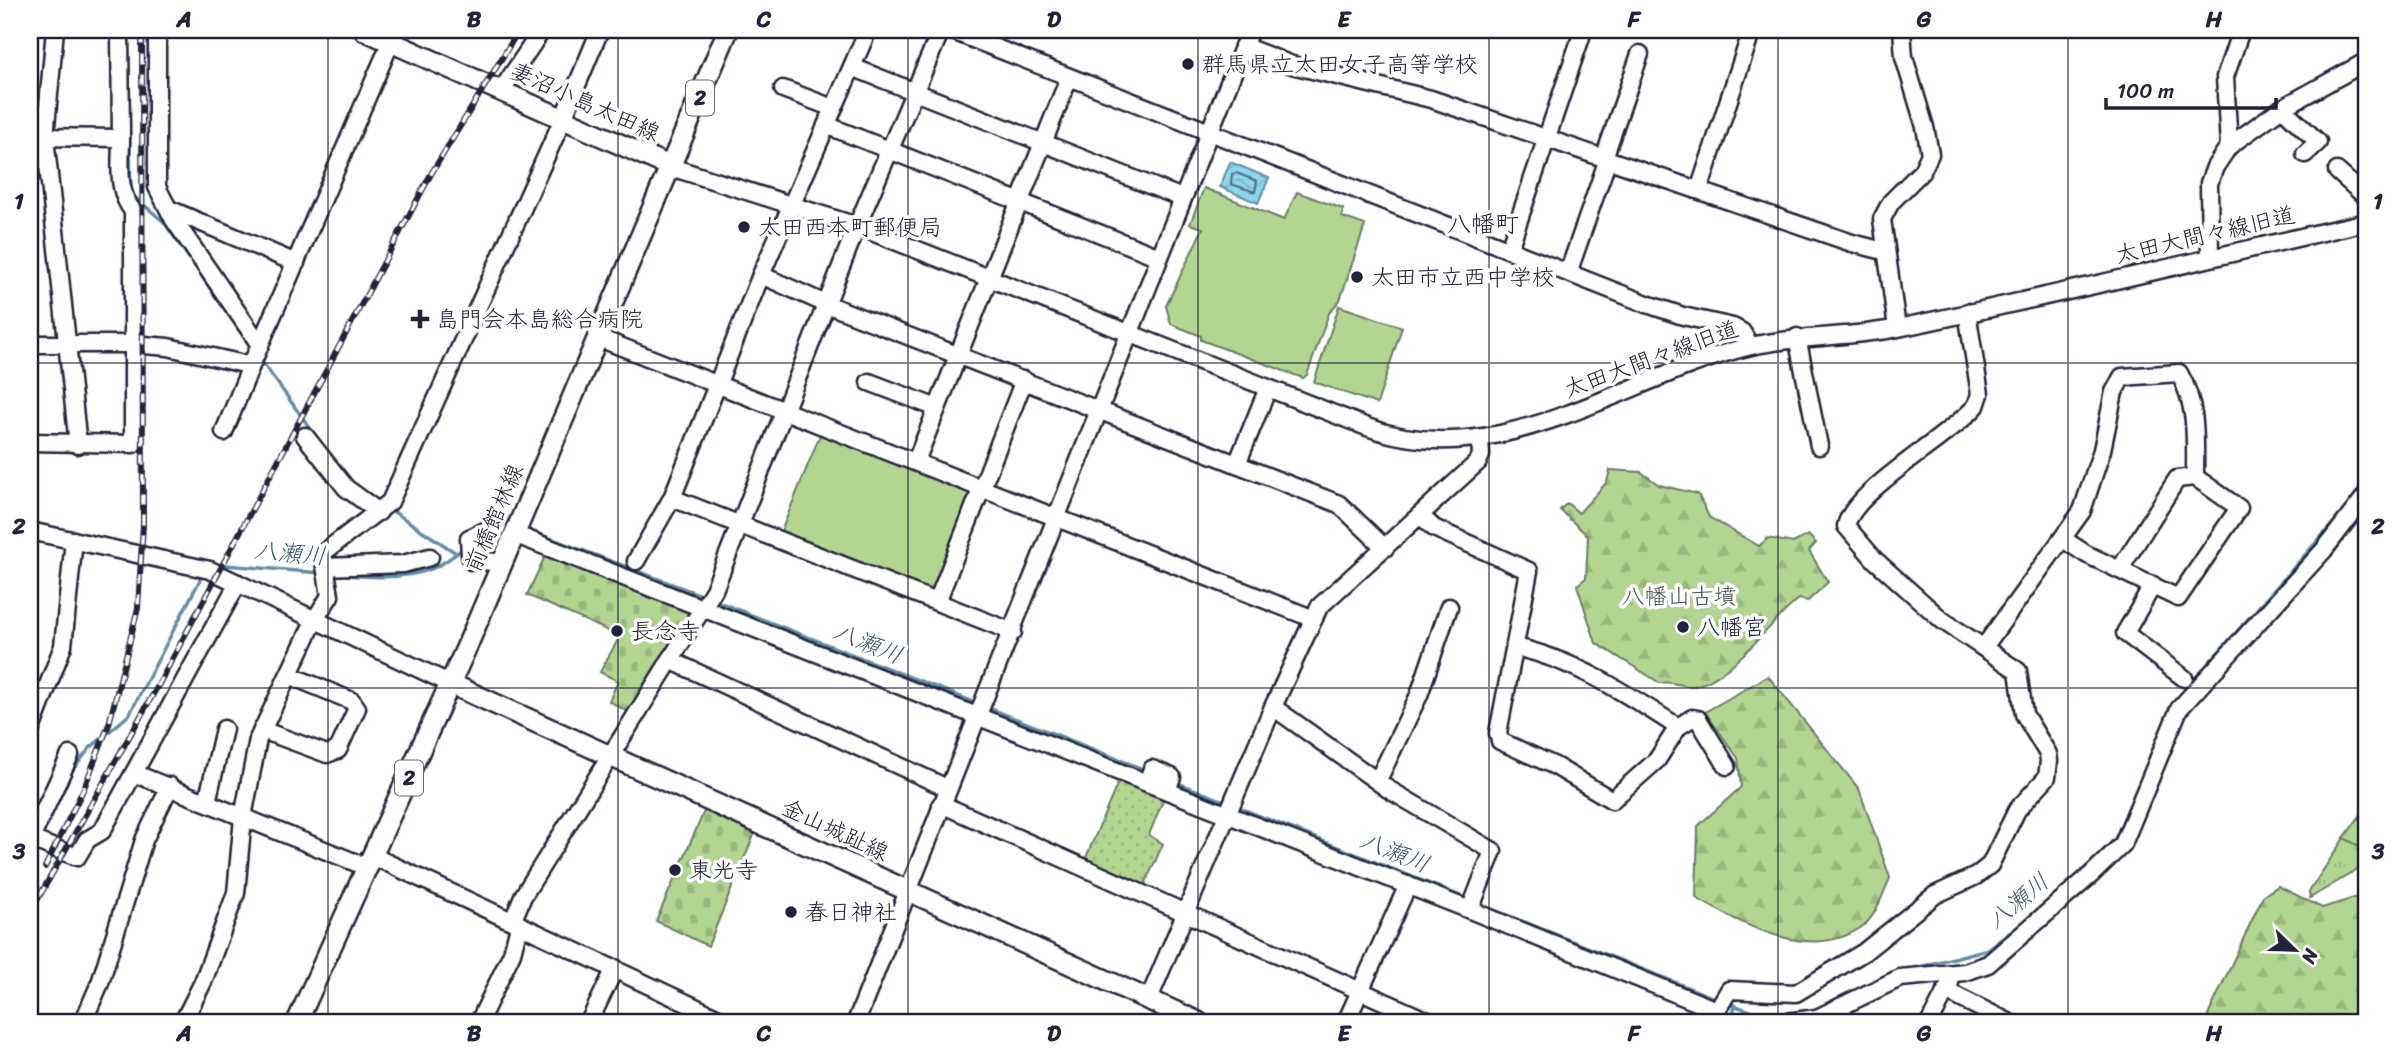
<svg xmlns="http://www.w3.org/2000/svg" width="2397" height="1052" font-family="Sriracha,'Klee One',sans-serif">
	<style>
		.grass { fill: url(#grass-tufts); stroke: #6a7c66; stroke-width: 2 }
		.forest { fill: url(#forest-firs); stroke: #6a7c66; stroke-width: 2 }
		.cemetery { fill: url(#cemetery-stones); stroke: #6a7c66; stroke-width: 2 }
		.park { fill: url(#park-dots); stroke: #6a7c66; stroke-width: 2 }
		.pitch { fill: #b2d691; stroke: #6a7c66; stroke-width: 2 }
		.water { fill: url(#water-waves); stroke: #628ea6; stroke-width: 2 }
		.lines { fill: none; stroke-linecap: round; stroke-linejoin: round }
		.shore { stroke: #4d6a83; stroke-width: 2 }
		.stream { stroke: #628ea6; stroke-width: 3.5 }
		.minor-casing { stroke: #22223b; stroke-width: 21 }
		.major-casing { stroke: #22223b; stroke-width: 24 }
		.minor { stroke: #fff; stroke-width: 16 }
		.major { stroke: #fff; stroke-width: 19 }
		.rail-casing { stroke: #22223b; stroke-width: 6 }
		.rail { stroke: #fff; stroke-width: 3.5; stroke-dasharray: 10; stroke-linecap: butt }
		.grid { fill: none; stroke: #22223b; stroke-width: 2; stroke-opacity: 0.55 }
		.poi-dot { fill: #22223b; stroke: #fff; stroke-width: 2.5 }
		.labels { text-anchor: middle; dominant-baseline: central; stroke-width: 7; stroke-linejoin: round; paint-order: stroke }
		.shield { fill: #fff; stroke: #646476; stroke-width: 2 }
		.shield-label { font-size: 21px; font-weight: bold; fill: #22223b }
		.poi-label { font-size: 23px; fill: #22223b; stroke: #fff; text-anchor: start }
		.street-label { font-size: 23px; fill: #22223b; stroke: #fff }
		.park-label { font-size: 23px; fill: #4d5855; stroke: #fff }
		.neighbourhood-label { font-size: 24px; fill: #22223b; stroke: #fff }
		.water-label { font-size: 24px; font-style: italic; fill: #425871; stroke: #fff }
		.neatline { fill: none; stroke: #22223b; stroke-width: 2.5 }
		.grid-label { font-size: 23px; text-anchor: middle; font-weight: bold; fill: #22223b }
	</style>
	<defs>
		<pattern id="grass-tufts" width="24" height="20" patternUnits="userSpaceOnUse" patternTransform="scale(1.75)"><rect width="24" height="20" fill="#b2d691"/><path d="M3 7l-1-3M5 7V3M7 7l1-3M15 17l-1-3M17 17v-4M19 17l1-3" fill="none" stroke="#99b77e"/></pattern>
		<pattern id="forest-firs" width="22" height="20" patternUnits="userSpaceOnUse" patternTransform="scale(1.75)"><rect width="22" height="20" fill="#b2d691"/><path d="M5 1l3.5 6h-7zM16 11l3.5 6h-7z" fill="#99b77e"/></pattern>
		<pattern id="cemetery-stones" width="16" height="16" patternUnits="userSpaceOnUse" patternTransform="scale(1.75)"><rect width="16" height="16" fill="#b2d691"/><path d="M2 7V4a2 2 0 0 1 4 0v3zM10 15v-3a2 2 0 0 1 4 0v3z" fill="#99b77e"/></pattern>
		<pattern id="park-dots" width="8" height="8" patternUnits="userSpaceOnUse" patternTransform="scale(1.75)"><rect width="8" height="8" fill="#b2d691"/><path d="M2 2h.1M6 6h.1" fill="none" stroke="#99b77e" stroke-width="1.8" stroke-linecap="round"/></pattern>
		<pattern id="water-waves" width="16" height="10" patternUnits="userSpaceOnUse" patternTransform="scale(1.75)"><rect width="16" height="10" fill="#8dd6ee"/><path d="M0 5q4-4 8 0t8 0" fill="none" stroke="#79b7cd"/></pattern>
	</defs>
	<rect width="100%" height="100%" fill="#fff"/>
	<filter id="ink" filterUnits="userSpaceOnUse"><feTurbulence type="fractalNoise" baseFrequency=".0143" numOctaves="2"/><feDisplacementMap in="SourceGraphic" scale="14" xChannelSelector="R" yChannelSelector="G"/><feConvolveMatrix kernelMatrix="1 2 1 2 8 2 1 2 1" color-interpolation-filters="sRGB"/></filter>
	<g filter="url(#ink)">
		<polygon class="grass" points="2344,838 2367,849 2367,864 2310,898 2309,892"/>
		<g class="forest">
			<path d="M1610 470 1641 472 1659 485 1698 494 1709 517 1759 546 1768 538 1793 543 1808 535 1816 543 1809 551 1828 582 1808 601 1799 599C1769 622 1730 681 1693 686 1682 687 1672 680 1660 683L1596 643 1577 585 1586 578 1588 536 1560 510 1567 503 1579 513 1607 482Z"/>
			<path d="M1768 676 1859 789 1890 878C1884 891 1876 916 1864 925 1814 964 1743 925 1696 898L1698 826 1741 787 1738 758 1705 712Z"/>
			<polygon points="2367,806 2367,849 2366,850 2344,838"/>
			<polygon points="2278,886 2322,908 2367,894 2367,1022 2205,1022 2263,896"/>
		</g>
		<g class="cemetery">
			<polygon points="547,552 699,612 628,712 609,701 618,681 600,672 620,636 527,595"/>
			<polygon points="709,800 759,823 708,946 656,921"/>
		</g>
		<polygon class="park" points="1122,773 1167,790 1149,835 1163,844 1141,893 1082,867"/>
		<g class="pitch">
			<polygon points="1204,188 1284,220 1297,192 1343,209 1342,217 1365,225 1340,300 1329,313 1307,375 1303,378 1201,340 1201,336 1171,324 1166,306 1203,228 1190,224"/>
			<polygon points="1339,306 1402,327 1377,404 1314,382"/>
			<polygon points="824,425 982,487 937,602 778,539"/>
		</g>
		<polygon class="water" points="1230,162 1269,178 1258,203 1220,187"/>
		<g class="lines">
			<polygon class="shore" points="1236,173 1257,181 1255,192 1231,184 1232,174"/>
			<g class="stream">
				<polyline points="128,57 131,194 164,222 253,350"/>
				<polyline points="260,359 323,446"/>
				<polyline points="2354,499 2367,474"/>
				<polyline points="388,508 456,553"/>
				<polyline points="523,528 706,597"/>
				<polyline points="213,564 321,573"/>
				<path d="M335 574C365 577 402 580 431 569 443 565 454 555 464 548"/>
				<polyline points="713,600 976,703"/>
				<polyline points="986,707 1145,770"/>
				<polyline points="71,772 90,748 129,715 203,574"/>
				<polyline points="1175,782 1226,802"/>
				<polyline points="1237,807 1470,900"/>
				<polyline points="2071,882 2115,839 2176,700 2345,510"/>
				<polyline points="1477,903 1717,999"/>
				<polyline points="1908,970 1988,949 2022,924"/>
				<polyline points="1727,1003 1759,1014 1784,1018"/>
				<polyline points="1734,1022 1734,1005"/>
			</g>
			<g class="minor-casing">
				<g id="minor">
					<polyline points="55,30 45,137 78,445"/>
					<polyline points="157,30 157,187 174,220 260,345"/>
					<polyline points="950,30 1647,304 1683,316 1733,327 1742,332 1750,346"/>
					<polyline points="1243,46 1292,65 1431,99 1852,243 1884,251"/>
					<polyline points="852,67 1182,198"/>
					<polyline points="783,89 833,108"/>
					<polyline points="501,91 542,30"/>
					<polyline points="2282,108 2318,142 2305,154"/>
					<polyline points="826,125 1159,257"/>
					<polyline points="30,137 121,138 120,30"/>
					<polyline points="2229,146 2282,108 2367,61"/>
					<polyline points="1604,158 1640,54"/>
					<path d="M671 167 857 226 1367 427C1500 476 1625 376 1751 346 1800 335 1849 338 1898 328 2055 296 2211 257 2367 222"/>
					<polyline points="2337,171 2367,198"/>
					<polyline points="1699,190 1752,30"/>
					<polyline points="169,209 296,263"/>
					<polyline points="1509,249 1581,37"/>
					<polyline points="2210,257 2209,183 2215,167 2229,146 2225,77 2241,30"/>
					<polyline points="1568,273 1608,159"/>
					<polyline points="761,275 826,304 1339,504 1385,548"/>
					<polyline points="1897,328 1882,219 1891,202 1922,171 1930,154 1925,127 1904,57 1902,30"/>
					<polyline points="1797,337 1819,446"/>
					<polyline points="599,338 1314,619"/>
					<polyline points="30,344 132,344 168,347 244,364 253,361 396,30"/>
					<polyline points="869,382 937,408"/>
					<polyline points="224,432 253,361"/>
					<polyline points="305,436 346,488 379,512"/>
					<path d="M30 442 133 444V211C116 191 121 163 121 138"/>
					<polyline points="916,461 1069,78"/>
					<polyline points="1237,464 1268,388"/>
					<polyline points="672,498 1013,632"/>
					<polyline points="1420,515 1434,528 1529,571 1498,733 1500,741 1555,766 1612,800 1657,760 1678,727 1692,718 1698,719 1727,766"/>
					<polygon points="498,525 491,542 470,555 469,538"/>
					<polyline points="30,531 210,570 451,684"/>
					<polyline points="514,534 1470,910 1716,1010"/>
					<polyline points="2063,539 2086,554 2178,598 2239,508 2195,477 2177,479 2120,569"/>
					<polyline points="471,561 502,562"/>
					<polyline points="636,561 672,498 761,275 868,30"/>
					<polyline points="325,567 403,564 430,557"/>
					<polyline points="2153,585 2125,633 2184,678"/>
					<polyline points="937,602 1024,380"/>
					<path d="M1515 647C1575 660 1627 694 1678 727"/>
					<path d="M1984 647 2082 511 2102 450 2114 392 2122 377 2179 373C2198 406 2195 439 2195 477"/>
					<polyline points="670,660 947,788"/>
					<polyline points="1273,707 1388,789 1493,851 1470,910"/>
					<polyline points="262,730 327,754 338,750 357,708 352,701 289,675"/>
					<polyline points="30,732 63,646 74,540"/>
					<polygon points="1152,769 1172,777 1168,788 1148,780"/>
					<polyline points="136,774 369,868"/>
					<polyline points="1378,780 1419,695 1449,607"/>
					<polyline points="207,802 224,729"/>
					<polyline points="941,804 1430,1022"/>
					<polyline points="31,839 77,857 87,840 102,831 238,583"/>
					<polyline points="30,841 70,755"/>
					<polyline points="375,857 727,1022"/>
					<polyline points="513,920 523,896 714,590 857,226 941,30"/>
					<polyline points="1946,991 2008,1022"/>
					<polyline points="1148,1001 1273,707 1319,607 1478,462 1481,455 1480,438"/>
					<polyline points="83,1022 100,983 144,840 170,786"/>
					<polyline points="183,1022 203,982 236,893 243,817 258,739 315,619 330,596 323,553 390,502 562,121 600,30"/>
					<polyline points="479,1022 512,953 519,926"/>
					<polyline points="589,1022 615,968"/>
					<polyline points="856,1022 1250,30"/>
					<polyline points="1346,1022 1408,885"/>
					<path d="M1710 1022 1729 990 1796 993 1864 952 1935 895 1976 876 1990 865 2017 810 2047 777 2049 761 2048 754 2024 714 2018 671 1942 620 1875 560 1846 526C1853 491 1949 437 1976 406L1980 394 1967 312"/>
					<polyline points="1786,1022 1817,1018 1900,978 1965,972 1988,964 2092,874 2123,844 2179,709 2324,550 2367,494"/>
					<polyline points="1930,1022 1950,983"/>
				</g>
			</g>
			<g class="major-casing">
				<g id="major">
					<polyline points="364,30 671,167"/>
					<polyline points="451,684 1198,1022"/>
					<polyline points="297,1022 468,644 728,30"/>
				</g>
			</g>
			<use href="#minor" class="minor"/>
			<use href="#major" class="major"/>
			<g class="rail-casing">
				<g id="rail">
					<polyline points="45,867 84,788 109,724 138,608 143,524 142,30"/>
					<polyline points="30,913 160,682 431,174 519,30"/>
				</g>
			</g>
			<use href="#rail" class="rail"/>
		</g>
	</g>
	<path class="grid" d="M328 30V1022M618 30V1022M908 30V1022M1198 30V1022M1489 30V1022M1778 30V1022M2068 30V1022M30 363H2367M30 688H2367"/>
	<g class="poi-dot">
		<circle cx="1188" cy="64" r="7"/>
		<circle cx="744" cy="227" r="7"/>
		<circle cx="1357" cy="277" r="7"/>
		<path d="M416.5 308.5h7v7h7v7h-7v7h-7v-7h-7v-7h7z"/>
		<circle cx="1683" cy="627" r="7"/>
		<circle cx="617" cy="631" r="7"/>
		<circle cx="675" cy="870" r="7"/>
		<circle cx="791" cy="912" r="7"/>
	</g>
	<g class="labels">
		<g class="shield">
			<rect x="686" y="80.5" width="28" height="35" rx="5"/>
			<rect x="395" y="760.5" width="28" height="35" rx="5"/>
		</g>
		<g class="shield-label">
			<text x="700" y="98">2</text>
			<text x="409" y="778">2</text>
		</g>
		<g class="poi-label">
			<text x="1202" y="64">群馬県立太田女子高等学校</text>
			<text x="758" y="227">太田西本町郵便局</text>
			<text x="1371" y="277">太田市立西中学校</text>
			<text x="436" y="319">島門会本島総合病院</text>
			<text x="1697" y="627">八幡宮</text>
			<text x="631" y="631">長念寺</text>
			<text x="689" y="870">東光寺</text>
			<text x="805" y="912">春日神社</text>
		</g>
		<g class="street-label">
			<text transform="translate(585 102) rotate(24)">妻沼小島太田線</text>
			<text transform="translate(2205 235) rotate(-13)">太田大間々線旧道</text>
			<text transform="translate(1651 359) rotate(-20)">太田大間々線旧道</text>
			<text transform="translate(494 518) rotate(-67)">前橋館林線</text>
			<text transform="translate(835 830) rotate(25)">金山城趾線</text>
		</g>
		<g class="park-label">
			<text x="1679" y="596">八幡山古墳</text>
		</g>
		<g class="neighbourhood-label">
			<text x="1483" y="224">八幡町</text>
		</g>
		<g class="water-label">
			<text transform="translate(290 553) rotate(5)">八瀬川</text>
			<text transform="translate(868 643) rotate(22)">八瀬川</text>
			<text transform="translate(1395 852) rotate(22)">八瀬川</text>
			<text transform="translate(2018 901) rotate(-40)">八瀬川</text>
		</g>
	</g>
	<rect width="2397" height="1052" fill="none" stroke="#fff" stroke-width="77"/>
	<g transform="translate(2295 950) rotate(113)" stroke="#ffffff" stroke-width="5" paint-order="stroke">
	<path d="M0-5L12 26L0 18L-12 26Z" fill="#22223b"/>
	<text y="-10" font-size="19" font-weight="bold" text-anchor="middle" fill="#22223b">N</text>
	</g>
	<path d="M2106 98v10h170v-10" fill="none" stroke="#22223b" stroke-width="3.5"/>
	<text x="2117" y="98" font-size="21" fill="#22223b" stroke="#ffffff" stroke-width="5" paint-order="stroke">100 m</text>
	<rect x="38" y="38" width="2320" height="976" class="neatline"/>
	<g class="grid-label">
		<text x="184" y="27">A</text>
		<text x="474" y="27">B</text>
		<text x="764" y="27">C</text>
		<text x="1054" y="27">D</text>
		<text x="1344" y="27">E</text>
		<text x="1634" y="27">F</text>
		<text x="1924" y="27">G</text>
		<text x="2214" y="27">H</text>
		<text x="19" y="209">1</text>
		<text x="2378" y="209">1</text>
		<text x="19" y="534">2</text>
		<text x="2378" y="534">2</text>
		<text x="19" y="859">3</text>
		<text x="2378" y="859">3</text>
		<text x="184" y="1041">A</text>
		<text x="474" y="1041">B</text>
		<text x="764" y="1041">C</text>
		<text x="1054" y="1041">D</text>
		<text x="1344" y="1041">E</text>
		<text x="1634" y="1041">F</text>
		<text x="1924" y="1041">G</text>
		<text x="2214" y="1041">H</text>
	</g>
</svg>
